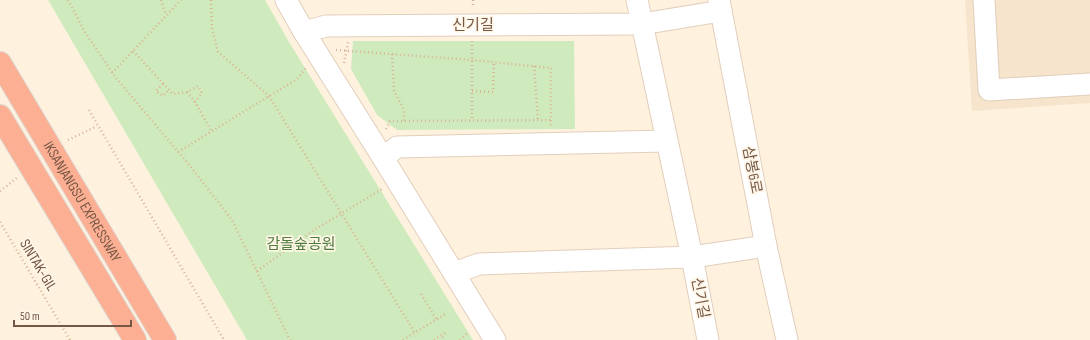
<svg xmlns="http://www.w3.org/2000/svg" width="1090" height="340" font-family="'Sofia Sans Condensed','Noto Sans KR',sans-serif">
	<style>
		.residential { fill: #f6e4cd }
		.green { fill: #cfebbd }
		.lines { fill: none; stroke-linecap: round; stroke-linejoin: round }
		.minor-casing { stroke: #e2cebb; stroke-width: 23 }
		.highway-casing { stroke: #ded7d3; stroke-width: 24 }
		.path { stroke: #d9b399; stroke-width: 2.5; stroke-dasharray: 1 3; stroke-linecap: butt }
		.minor { stroke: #fff; stroke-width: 21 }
		.highway { stroke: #fcaf92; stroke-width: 22 }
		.labels { text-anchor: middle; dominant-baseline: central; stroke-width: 3.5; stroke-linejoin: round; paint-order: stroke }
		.street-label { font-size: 15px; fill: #755746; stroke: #fff6e7 }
		.park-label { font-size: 15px; fill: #4e7c3d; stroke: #fff6e7 }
	</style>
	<rect width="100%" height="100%" fill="#fef2df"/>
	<polygon class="residential" points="965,0 1090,0 1090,103 972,111"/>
	<g class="green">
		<polygon points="48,0 265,0 289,42 473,340 247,340"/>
		<polygon points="353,41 574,41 575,129 397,130 377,115 351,69"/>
	</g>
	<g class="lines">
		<g class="minor-casing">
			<g id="minor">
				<polyline points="286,0 304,32 383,158 495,340"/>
				<polyline points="637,0 692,257 708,340"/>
				<polyline points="719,0 766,246 787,340"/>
				<polyline points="984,0 989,90 1090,84"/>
				<polyline points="304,32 326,26 642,24 721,11"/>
				<polyline points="383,158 397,147 666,141"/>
				<polyline points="454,273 479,264 692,257 766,246"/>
			</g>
		</g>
		<g class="highway-casing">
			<g id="highway">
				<path id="s1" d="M0 63 165 340"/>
				<polyline points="0,116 135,340"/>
			</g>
		</g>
		<g class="path">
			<polyline points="68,0 85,32 116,78 191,167 232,220 290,340"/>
			<polyline points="161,0 166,15"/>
			<polyline points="211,0 212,29 218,52 269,96 415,333"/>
			<polyline points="473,0 473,7"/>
			<polyline points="472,41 472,121"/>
			<polyline points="336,50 472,60 551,68 551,127"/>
			<polyline points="133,51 173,94 187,92 198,86 202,93 195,102 212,132"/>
			<polyline points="392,54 394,91 404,110 404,121"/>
			<polyline points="344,63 348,42"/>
			<polyline points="534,66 538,120"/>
			<polyline points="112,73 181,0"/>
			<polyline points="163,84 156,91 163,96 169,90"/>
			<polyline points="472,91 493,92 494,62"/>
			<polyline points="187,92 195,102"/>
			<polyline points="89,110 224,340"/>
			<polyline points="386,129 390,121 551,120"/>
			<polyline points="68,140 97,126"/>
			<polyline points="178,152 297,79 306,68"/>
			<polyline points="0,191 17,178"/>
			<polyline points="0,222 70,340"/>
			<polyline points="257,271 314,230 382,189"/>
			<polyline points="421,294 436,319"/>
			<polyline points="403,340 447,313"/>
			<polyline points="434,340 446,332 441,340"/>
			<polyline points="460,340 469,332"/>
		</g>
		<use href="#minor" class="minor"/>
		<use href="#highway" class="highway"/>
	</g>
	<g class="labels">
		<g class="street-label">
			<text x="473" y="25">신기길</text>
			<text transform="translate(752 170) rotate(79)">삼봉6로</text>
			<text stroke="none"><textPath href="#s1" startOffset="161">IKSANJANGSU EXPRESSWAY</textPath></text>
			<text transform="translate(38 265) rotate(59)">SINTAK-GIL</text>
			<text transform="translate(700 298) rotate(79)">신기길</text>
		</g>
		<g class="park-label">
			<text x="301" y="244">감돌숲공원</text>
		</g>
	</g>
	<path d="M14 320v6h117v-6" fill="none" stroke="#755746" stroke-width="2"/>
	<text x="20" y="320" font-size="12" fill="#755746" stroke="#fff6e7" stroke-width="3" paint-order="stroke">50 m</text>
</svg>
